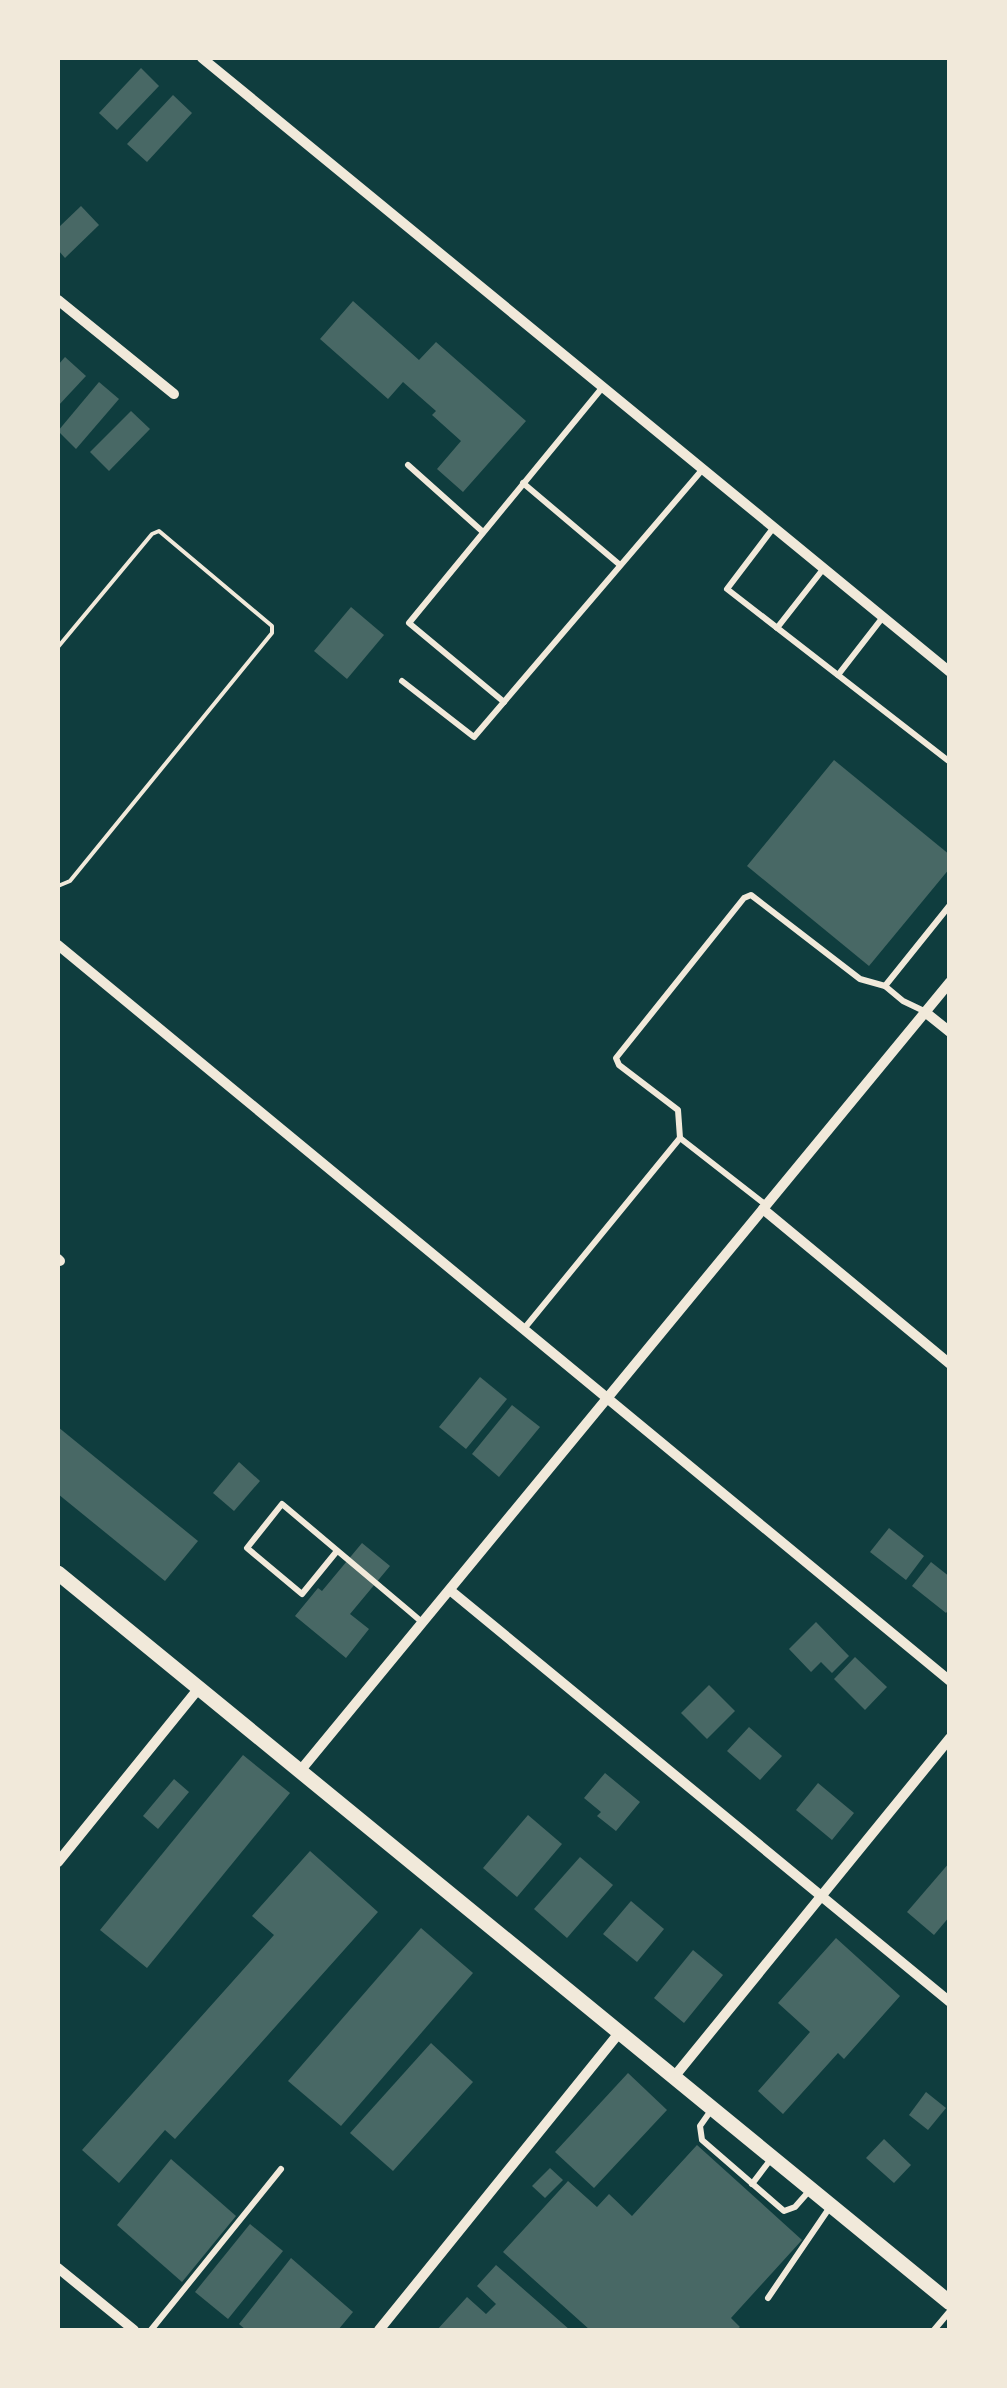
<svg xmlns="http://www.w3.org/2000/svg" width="1007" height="2388" font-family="Barlow,sans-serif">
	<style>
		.building { fill: #486865 }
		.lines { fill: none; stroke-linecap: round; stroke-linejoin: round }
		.path { stroke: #f1e9da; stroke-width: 4 }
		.service { stroke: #f1e9da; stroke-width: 6 }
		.minor { stroke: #f1e9da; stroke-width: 10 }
		.tertiary { stroke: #f1e9da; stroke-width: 15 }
	</style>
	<rect width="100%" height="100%" fill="#0f3d3e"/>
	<g class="building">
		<polygon points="141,68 159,86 117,130 99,113"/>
		<polygon points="173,95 192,113 147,162 127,144"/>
		<polygon points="81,206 99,225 65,258 58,250 58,228"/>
		<polygon points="353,301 419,360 436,342 526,421 463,492 437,469 461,441 432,415 436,411 403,382 388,399 320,339"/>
		<polygon points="65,357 86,376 58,406 58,365"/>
		<polygon points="99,382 119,399 76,449 58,431"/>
		<polygon points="131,411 150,429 109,471 90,452"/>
		<polygon points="351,607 384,635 347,679 314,651"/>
		<polygon points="834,760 950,855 950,868 869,966 747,866"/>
		<polygon points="480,1377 507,1399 466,1449 439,1427"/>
		<polygon points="512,1405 540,1427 499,1477 472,1454"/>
		<polygon points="58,1427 198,1541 165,1581 58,1494"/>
		<polygon points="239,1462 260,1481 234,1511 213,1493"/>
		<polygon points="889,1528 924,1556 906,1580 870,1552"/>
		<polygon points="362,1543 390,1566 350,1614 369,1629 346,1658 295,1616 318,1588 322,1591"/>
		<polygon points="931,1562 950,1577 950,1608 946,1613 912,1586"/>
		<polygon points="816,1622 849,1656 832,1673 821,1662 811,1672 789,1649"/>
		<polygon points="855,1657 887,1687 865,1710 834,1679"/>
		<polygon points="709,1685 735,1711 707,1739 681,1713"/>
		<polygon points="749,1727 782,1756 760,1780 727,1751"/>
		<polygon points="243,1755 290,1793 147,1968 100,1930"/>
		<polygon points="605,1773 640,1802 616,1831 597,1816 601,1812 584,1798"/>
		<polygon points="174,1779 189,1792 158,1829 143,1816"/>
		<polygon points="818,1783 854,1813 832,1840 796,1810"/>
		<polygon points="528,1815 562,1844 517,1897 483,1868"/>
		<polygon points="310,1851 378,1912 175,2139 165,2130 119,2183 82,2150 274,1935 252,1916"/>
		<polygon points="580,1857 613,1885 567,1938 534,1909"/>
		<polygon points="950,1862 950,1916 934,1935 907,1912"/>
		<polygon points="631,1901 664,1929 637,1962 603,1934"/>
		<polygon points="421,1928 473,1973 341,2126 288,2081"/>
		<polygon points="836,1938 900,1996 844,2059 838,2053 783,2114 758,2091 810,2032 778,2003"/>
		<polygon points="693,1950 723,1975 684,2023 654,1998"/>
		<polygon points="431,2043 473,2082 393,2171 350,2133"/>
		<polygon points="628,2073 667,2110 594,2188 555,2152"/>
		<polygon points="926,2092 946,2108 928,2130 909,2115"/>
		<polygon points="884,2139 911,2165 894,2183 866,2158"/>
		<polygon points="697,2145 802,2240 731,2318 740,2327 736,2330 590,2330 503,2252 568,2181 597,2207 609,2194 632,2216"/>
		<polygon points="171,2159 236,2216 182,2282 117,2225"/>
		<polygon points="550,2168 563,2180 545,2198 532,2186"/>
		<polygon points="250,2224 283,2251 228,2319 195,2292"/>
		<polygon points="291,2258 353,2312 338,2330 246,2330 239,2324"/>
		<polygon points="496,2265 570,2330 437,2330 467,2297 486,2314 496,2304 477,2286"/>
	</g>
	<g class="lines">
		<polyline class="path" points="58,647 152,534 159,531 272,626 272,633 70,881 58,886"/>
		<g class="service">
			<polyline points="408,465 483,532"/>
			<polyline points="523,483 620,565"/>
			<polyline points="774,527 727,589 950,762"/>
			<polyline points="777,628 824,568"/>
			<polyline points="838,675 883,617"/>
			<polyline points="402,681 474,737 702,470"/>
			<polyline points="504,702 409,623 602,388"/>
			<polyline points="885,986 950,905"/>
			<polyline points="766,1205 680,1138 678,1110 619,1065 616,1058 744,898 751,895 860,979 885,986 903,1001 924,1011"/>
			<polyline points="523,1330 680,1138"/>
			<polyline points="337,1551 302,1594 247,1548 282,1504 409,1611 423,1623"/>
			<polyline points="712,2109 700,2126 702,2140 777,2205 784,2211 795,2207 810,2190"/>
			<polyline points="752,2184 771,2159"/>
			<polyline points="768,2298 830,2207"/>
			<polyline points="151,2330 281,2169"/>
			<polyline points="934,2330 950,2311"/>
		</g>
		<g class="minor">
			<polyline points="202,58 950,672"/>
			<polyline points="58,300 174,394"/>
			<polyline points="58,945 950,1681"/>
			<polyline points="925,1012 950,1032"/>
			<polyline points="763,1209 950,1364"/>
			<polyline points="58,1259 60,1261"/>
			<polyline points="451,1591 950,2002"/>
			<polyline points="300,1771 950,982"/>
			<polyline points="58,1862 199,1688"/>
			<polyline points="674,2077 950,1738"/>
			<polyline points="58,2268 134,2330"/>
			<polyline points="379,2330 619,2033"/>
		</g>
		<polyline class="tertiary" points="58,1573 950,2303"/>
	</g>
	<rect width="1007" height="2388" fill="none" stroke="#f1e9da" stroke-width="120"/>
</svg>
